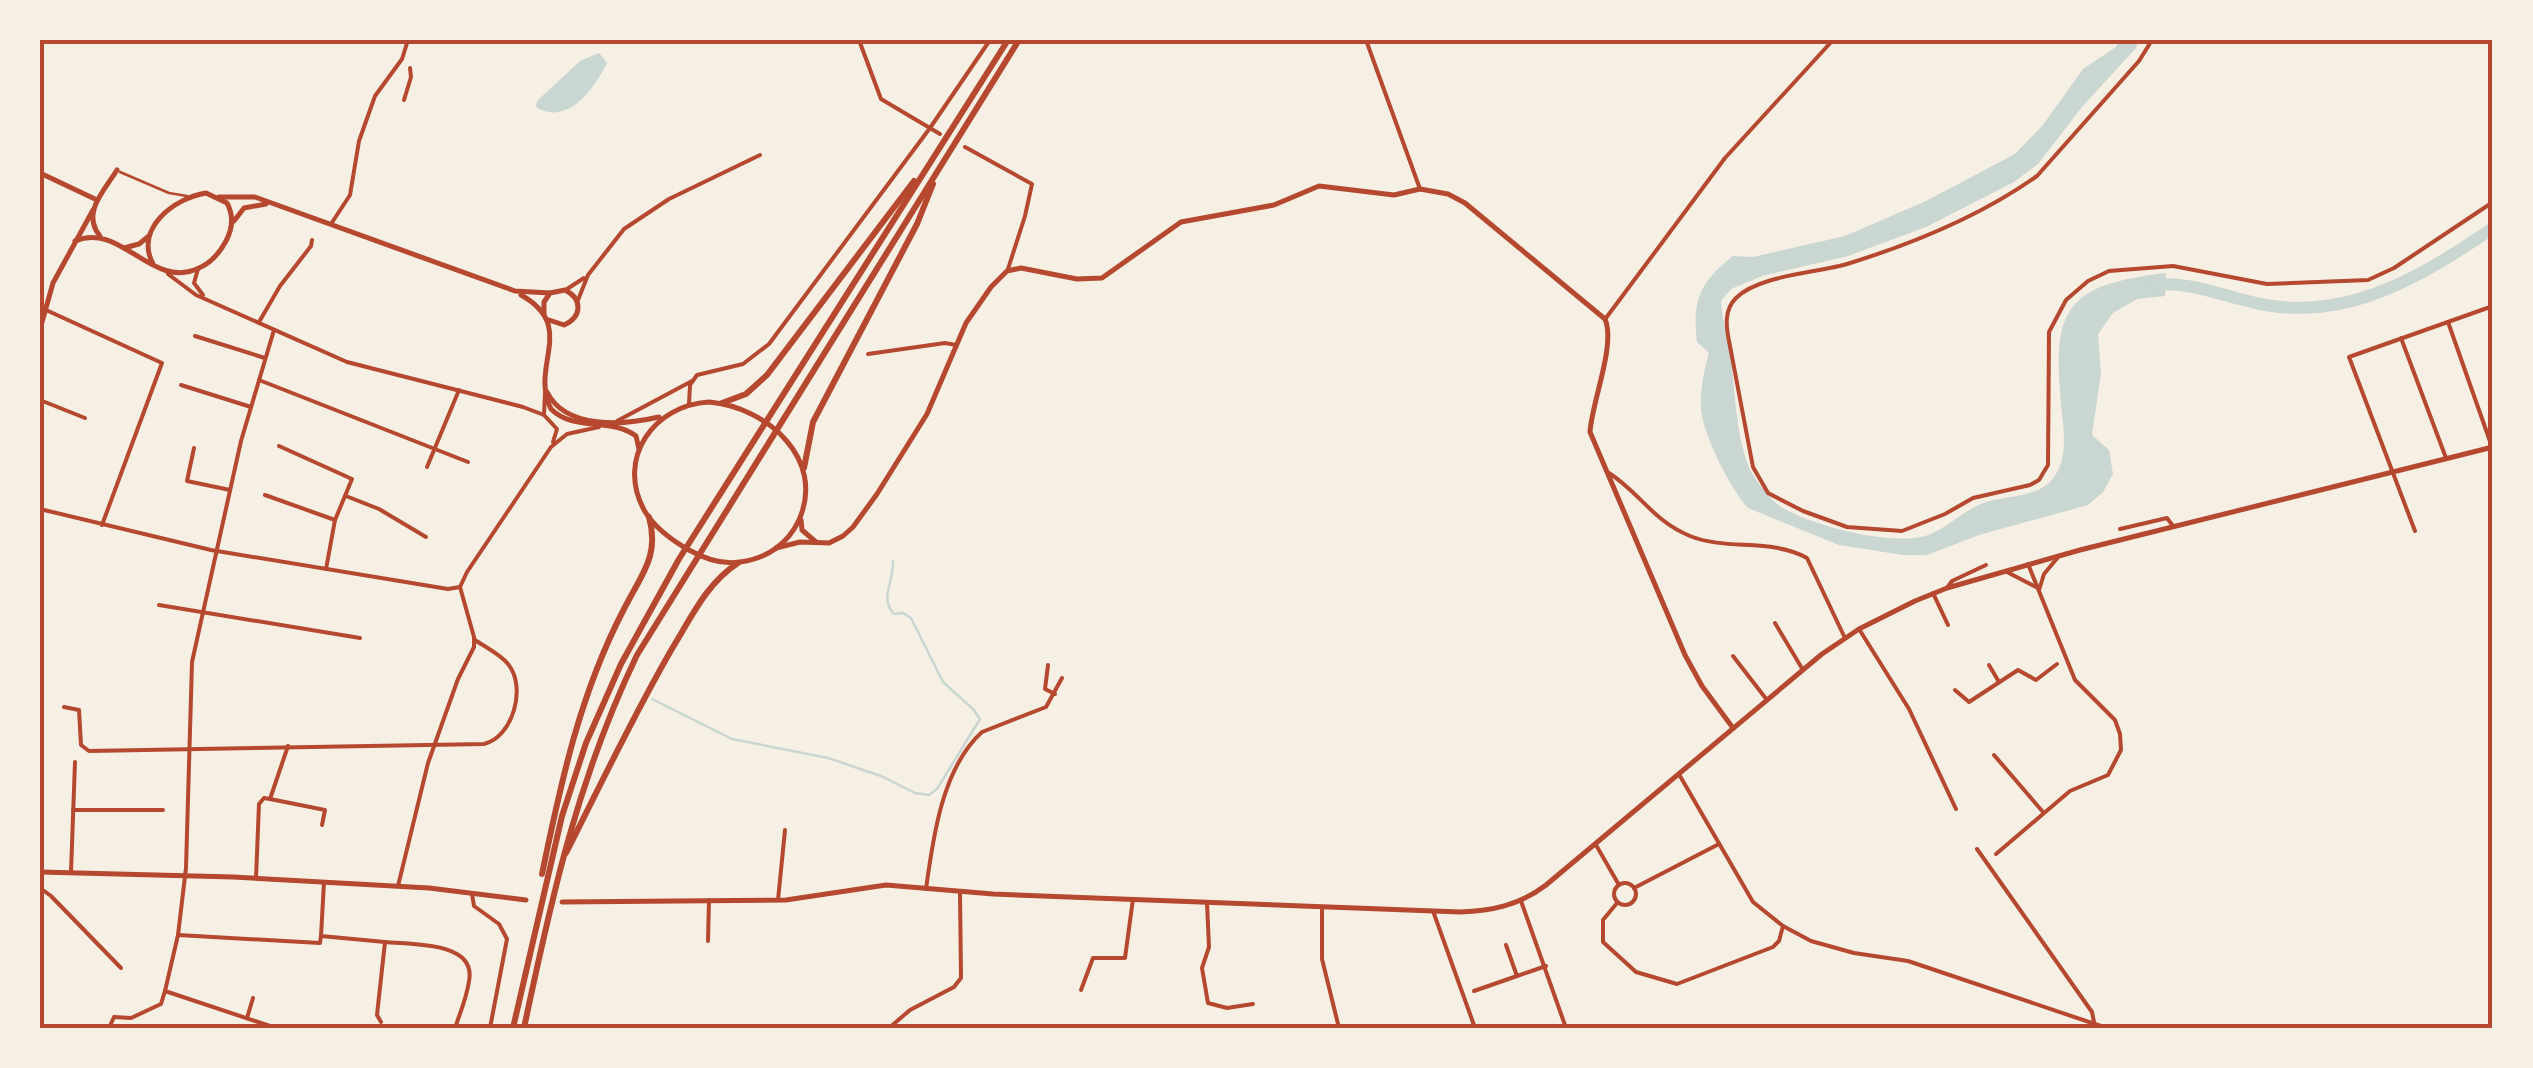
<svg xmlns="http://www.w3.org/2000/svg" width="2533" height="1068" font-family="Signika,sans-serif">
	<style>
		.water { fill: #c9d6d2 }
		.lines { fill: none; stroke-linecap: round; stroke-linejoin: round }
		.stream { stroke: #c9d6d2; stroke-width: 2.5 }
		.river { stroke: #c9d6d2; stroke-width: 12 }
		.service { stroke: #b5482f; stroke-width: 2.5 }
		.minor { stroke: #b5482f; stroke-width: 4 }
		.tertiary { stroke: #b5482f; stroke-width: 5 }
		.secondary { stroke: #b5482f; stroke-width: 5 }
		.trunk { stroke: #b5482f; stroke-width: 6 }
		.neatline { fill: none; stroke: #b5482f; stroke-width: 4 }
	</style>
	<rect width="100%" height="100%" fill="#f6efe4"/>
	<g class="water">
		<path d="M2119 40H2139L2136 48 2082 107 2038 164 2014 182 1926 227 1848 256 1762 276 1731 289 1721 301C1722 320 1727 335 1730 354 1736 390 1735 457 1760 485 1766 492 1773 502 1781 507 1814 526 1883 544 1921 537 1942 533 1961 512 1981 504 2005 494 2041 500 2056 474 2067 456 2064 434 2062 414 2052 313 2060 285 2166 273L2165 296 2137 299 2113 313 2098 334 2101 373 2092 435 2109 450 2113 474 2103 492 2088 505 1979 535 1927 555H1903L1839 545 1748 508C1731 490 1702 433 1701 408 1700 389 1704 371 1709 353L1697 342C1692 300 1700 282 1733 256L1753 257 1845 236 1926 201 2015 154 2043 125 2083 69 2116 47Z"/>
		<path d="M599 53 607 63C595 87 568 127 536 107L537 101 580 61Z"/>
	</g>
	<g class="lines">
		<path class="stream" d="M652 699 732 739 828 758 881 776 915 793 929 795 937 789 980 719 973 709 943 682 911 618 903 613 894 614C879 598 894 582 893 561"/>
		<path class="river" d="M2153 285C2191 280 2229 299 2266 305 2352 320 2425 274 2493 228"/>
		<polyline class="service" points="120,172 169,193 187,196"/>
		<g class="minor">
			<polyline points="859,40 881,99 940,134"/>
			<polyline points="1366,40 1420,189"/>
			<path d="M2152 40 2139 61 2037 176C1982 215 1912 244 1847 264 1817 273 1759 275 1736 298 1724 310 1726 326 1729 341L1753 467 1768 493 1803 511 1847 527 1902 531 1945 514 1973 498 2030 485 2039 480 2048 465 2049 332 2066 300 2088 281 2109 271 2173 266 2267 284 2368 280 2394 268 2493 202"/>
			<polyline points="404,100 411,77 410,68"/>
			<polyline points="965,147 1032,184 1025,216 1008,269"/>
			<polyline points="331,224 350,195 359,141 375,96 402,59 408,40"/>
			<polyline points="198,269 194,283 203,295"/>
			<polyline points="168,274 196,295 347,362 523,407 544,415"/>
			<polyline points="567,289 584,278"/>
			<polyline points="578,300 588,275 624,229 669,199 760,155"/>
			<polyline points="46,310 162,363 102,525"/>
			<polyline points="1606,318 1725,158 1833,40"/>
			<polyline points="259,322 280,286 311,246 312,240"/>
			<polyline points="2448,322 2492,447"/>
			<polyline points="274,330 241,441 192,662 186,868 178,935 165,991 276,1028"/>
			<polyline points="195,336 265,358"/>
			<polyline points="2401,338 2446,458"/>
			<polyline points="868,354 945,343 956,345"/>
			<polyline points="259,380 468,462"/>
			<polyline points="181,385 251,407"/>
			<polyline points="545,393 544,415 557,429 553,442"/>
			<polyline points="40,400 85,418"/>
			<polyline points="689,404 690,385 697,375 743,364 769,344 930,128 990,40"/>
			<polyline points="617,421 692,381"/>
			<polyline points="279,446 352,479 335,520 326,569"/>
			<polyline points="194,448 187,481 230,490"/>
			<polyline points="427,467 459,390"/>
			<path d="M1609 473C1639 492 1653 521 1690 536 1727 551 1771 538 1807 558L1844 636"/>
			<polyline points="265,495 335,520"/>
			<polyline points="346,496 379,509 426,537"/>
			<polyline points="40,509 211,550 448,589 460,587"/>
			<polyline points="2120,529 2167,518 2173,526"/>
			<polyline points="2415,531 2349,357 2493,306"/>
			<polyline points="2007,572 2038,588"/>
			<polyline points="1947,588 1952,581 1986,565"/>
			<polyline points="2039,590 2044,574 2059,556"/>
			<polyline points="1933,593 1948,625"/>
			<polyline points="159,605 360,638"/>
			<polyline points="1775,623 1803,670"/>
			<polyline points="1859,629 1909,709 1956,809"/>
			<polyline points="1733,656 1767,700"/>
			<polyline points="1048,665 1045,689 1055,694"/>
			<polyline points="1989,665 1999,682"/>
			<polyline points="1955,690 1969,702 2018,670 2036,680 2057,664"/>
			<path d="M64 707 79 710 81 745 89 751 484 744C513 737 527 687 508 664 500 654 485 647 475 640"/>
			<polyline points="1994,755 2043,812"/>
			<polyline points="1680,776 1753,902 1783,926 1811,941 1854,953 1908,961 2107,1028"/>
			<polyline points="270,799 325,810 322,825"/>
			<polyline points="73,810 163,810"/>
			<polyline points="1596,845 1619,885"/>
			<polyline points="1977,849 2092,1012 2094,1022"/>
			<polyline points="1996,854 2070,791 2108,775 2121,750 2120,734 2115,720 2075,680 2028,564"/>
			<polyline points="71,872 75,762"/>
			<polyline points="256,878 259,804 264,798 270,799 288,746"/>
			<circle cx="1625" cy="894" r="11"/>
			<polyline points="398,886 428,763 458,679 474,647 474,637 460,587 467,572 551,447 567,434 599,427"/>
			<polyline points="40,888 51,896 121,968"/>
			<polyline points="1634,888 1719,844"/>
			<path d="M926 889C933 838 942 768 982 732L1046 707 1062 678"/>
			<polyline points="472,894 474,906 499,924 507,939 490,1028"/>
			<polyline points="778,900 785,830"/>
			<polyline points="1521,901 1566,1028"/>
			<polyline points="1207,903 1209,947 1202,968 1208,1003 1227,1008 1253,1004"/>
			<polyline points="1617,903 1603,920 1603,942 1636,972 1677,984 1773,947 1779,941 1783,926"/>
			<polyline points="1322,907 1322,959 1339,1028"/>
			<polyline points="1433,911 1475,1028"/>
			<polyline points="178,935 320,943 321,936 385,942 377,1015 381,1022"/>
			<polyline points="321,936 324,882"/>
			<polyline points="708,941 709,900"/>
			<path d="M385 942C411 945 477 941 469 981 467 997 460 1013 455 1028"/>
			<polyline points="1506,945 1517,976 1546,966"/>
			<polyline points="1081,990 1093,958 1125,958 1133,899"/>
			<polyline points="1474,991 1517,976"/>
			<polyline points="247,1018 253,998"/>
			<polyline points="109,1028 114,1017 131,1018 161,1004 165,991"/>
			<polyline points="889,1028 910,1010 954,987 961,978 960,892"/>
		</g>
		<g class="tertiary">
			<polyline points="40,173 95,199"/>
			<polyline points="219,197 255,197 515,291 550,293"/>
			<polyline points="234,221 244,208 266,204"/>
			<path d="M100 236C81 213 104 191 117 170"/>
			<path d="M75 241C121 221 152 291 199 268 211 263 220 252 226 241 233 228 234 216 227 203L206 193C175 198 134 228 153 264"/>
			<polyline points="124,248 139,244 149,236"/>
			<path d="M521 295C578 327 529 365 551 409 574 432 611 417 636 436L639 449"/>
			<path d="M544 314V302L550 293 565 290C583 299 582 317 564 325L549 320"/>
			<polyline points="40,329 53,283 93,210"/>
			<path d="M547 392C566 430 624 425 659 417"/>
			<path d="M709 402C767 407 826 459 799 520 788 544 766 559 740 562 722 565 705 559 689 550 673 541 654 527 644 510 616 458 654 405 709 402Z"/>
			<polyline points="801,520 802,530 816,542"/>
			<path d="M776 548 800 542 829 543 843 536 853 527 877 494 927 414 966 323 991 287 1007 271 1021 268 1077 279 1102 278 1181 222 1274 205 1319 186 1394 195 1420 189 1448 194 1465 203 1605 319C1616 345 1592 401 1590 432L1685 655 1702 686 1733 728"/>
			<polyline points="40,872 233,877 429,888 526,900"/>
		</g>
		<path class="secondary" d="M562 902 786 900 886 885 993 894 1460 912C1492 911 1520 905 1546 885L1822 654 1859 629 1915 601 1947 588 2080 550 2493 447"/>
		<g class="trunk">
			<polyline points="722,403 746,394 767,375 914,181"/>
			<polyline points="804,468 813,422 917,224 933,184"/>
			<path d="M566 853C601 784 634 714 673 647 692 616 707 583 738 563"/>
			<path d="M542 874C561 782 580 693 624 609 641 575 660 556 649 517"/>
			<polyline points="513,1028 562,816 586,743 621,664 679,559 1008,40"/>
			<path d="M524 1028C552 895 578 778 637 655L1019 40"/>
		</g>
	</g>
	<rect width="2533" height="1068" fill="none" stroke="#f6efe4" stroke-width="85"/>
	<rect x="42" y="42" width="2448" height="984" class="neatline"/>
</svg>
